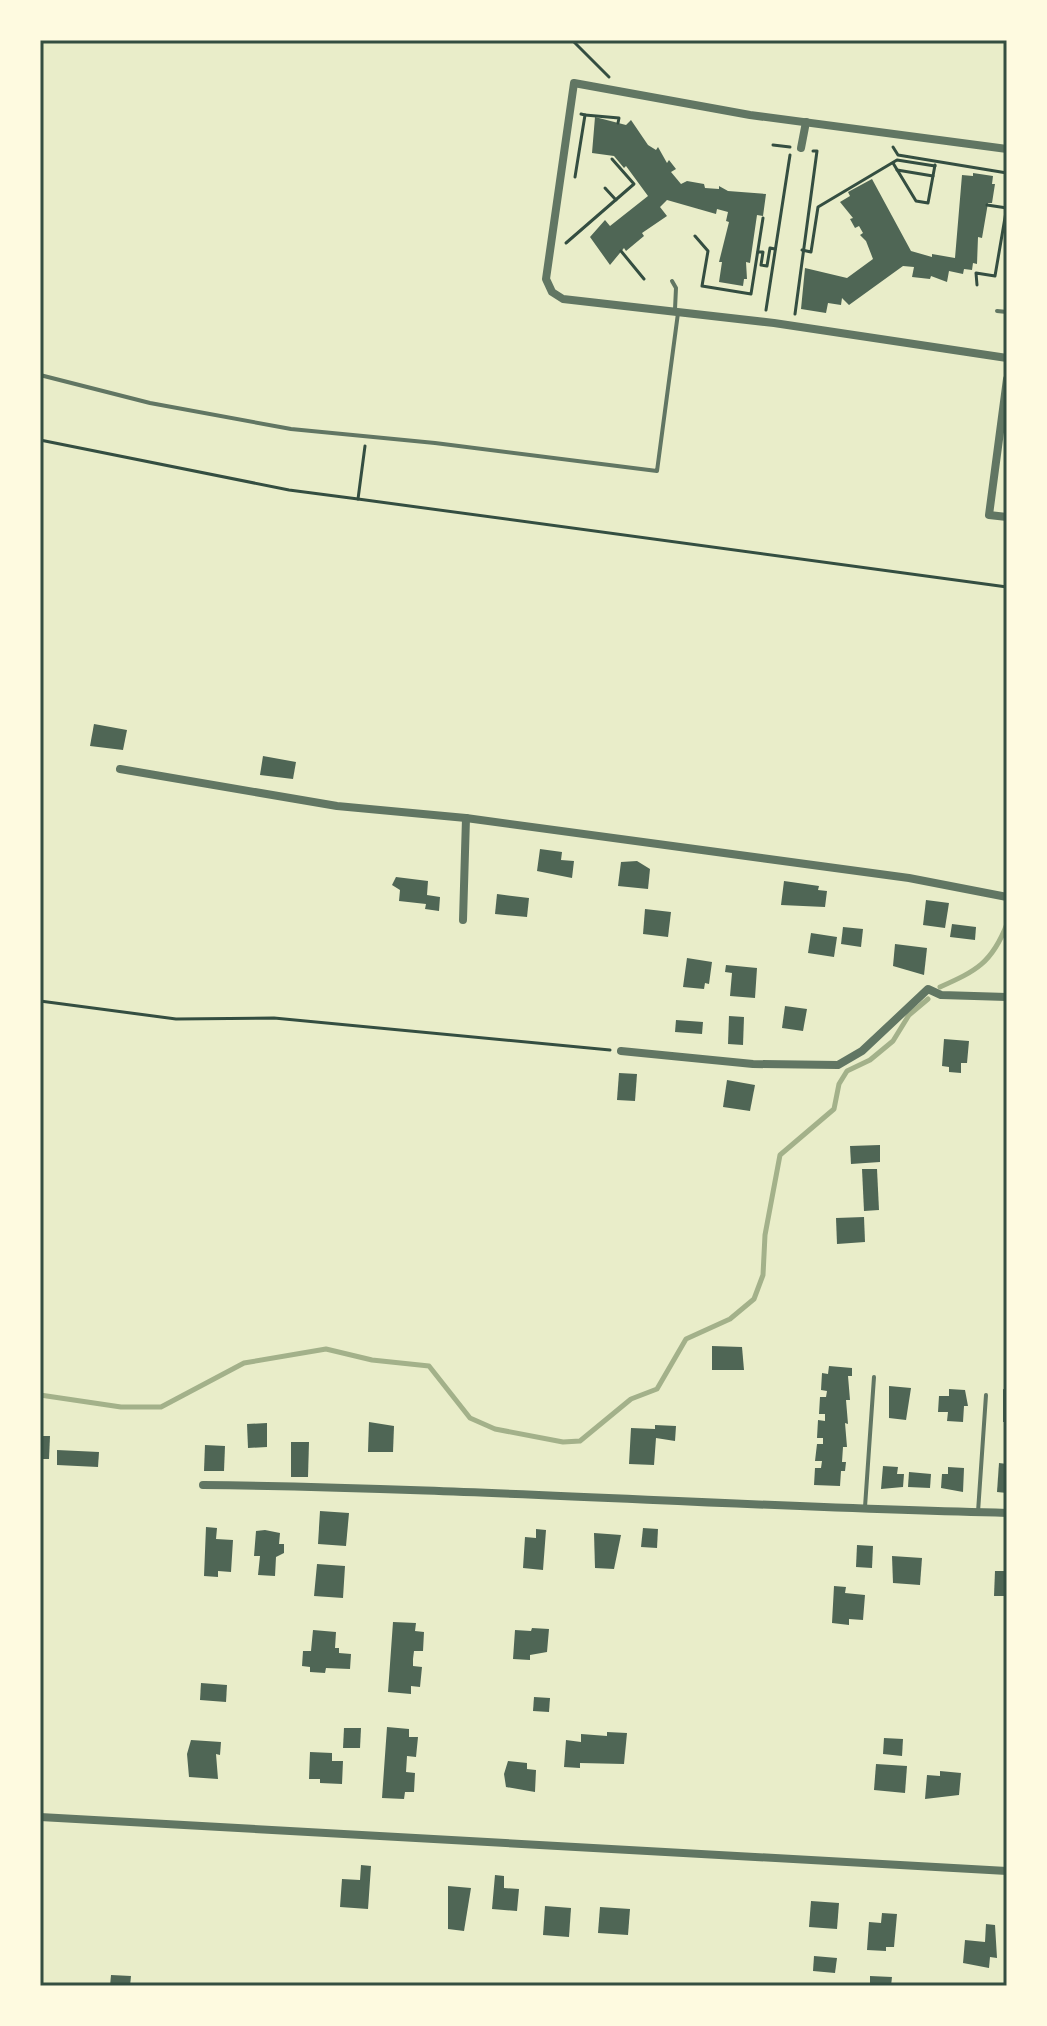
<svg xmlns="http://www.w3.org/2000/svg" width="1047" height="2026" font-family="'Golos Text',sans-serif">
	<style>
		.lines { fill: none; stroke-linecap: round; stroke-linejoin: round }
		.stream { stroke: #a3b18a; stroke-width: 5 }
		.building { fill: #4f6655 }
		.path { stroke: #344e41; stroke-width: 3 }
		.service { stroke: #617663; stroke-width: 4 }
		.minor { stroke: #617663; stroke-width: 8 }
		.neatline { fill: none; stroke: #344e41; stroke-width: 3 }
	</style>
	<rect width="100%" height="100%" fill="#e9edc9"/>
	<g class="lines">
		<g class="stream">
			<path d="M940 987C976 971 992 963 1007 924"/>
			<polyline points="40,1395 121,1407 161,1407 244,1363 326,1349 372,1360 429,1366 470,1418 495,1429 563,1442 580,1441 631,1399 657,1389 686,1339 730,1319 754,1299 763,1275 765,1235 780,1155 834,1109 839,1084 847,1071 870,1060 893,1041 909,1015 928,999"/>
		</g>
	</g>
	<g class="building">
		<polygon points="595,117 626,125 631,120 648,145 656,150 658,147 667,163 669,160 676,169 671,172 681,184 687,181 704,184 705,188 719,189 719,186 728,191 766,194 763,216 757,215 750,263 746,262 747,279 744,279 743,286 719,282 722,262 719,262 729,222 726,221 728,212 717,209 716,214 667,200 660,207 667,216 642,233 644,236 626,251 624,248 610,265 590,237 605,220 610,226 648,196 626,166 624,168 614,156 592,153"/>
		<polygon points="973,173 993,176 992,184 995,184 992,203 988,203 982,238 978,237 977,264 973,263 972,270 964,269 963,274 949,271 947,282 931,276 930,279 912,277 914,267 903,266 849,305 842,298 841,305 828,303 826,313 801,309 805,268 847,278 873,259 866,241 860,235 863,233 859,226 855,228 850,219 853,218 840,202 850,196 848,192 872,179 911,251 932,257 932,254 955,258 962,175 973,176"/>
		<polygon points="94,724 127,730 123,750 90,746"/>
		<polygon points="263,756 296,762 293,779 260,775"/>
		<polygon points="540,849 562,852 561,860 574,861 572,878 537,871"/>
		<polygon points="637,861 650,869 648,889 618,886 621,862"/>
		<polygon points="396,877 428,881 427,895 440,897 439,911 425,909 426,904 399,901 400,890 392,885"/>
		<polygon points="784,881 819,886 818,890 827,891 825,907 781,905"/>
		<polygon points="497,894 529,898 527,917 495,914"/>
		<polygon points="926,900 949,903 945,928 923,925"/>
		<polygon points="645,909 671,912 668,937 643,934"/>
		<polygon points="952,924 976,927 975,940 950,937"/>
		<polygon points="843,927 863,929 861,947 841,944"/>
		<polygon points="811,933 837,937 834,957 808,953"/>
		<polygon points="895,944 927,948 924,975 893,966"/>
		<polygon points="687,958 712,962 709,984 705,983 704,989 683,987"/>
		<polygon points="726,965 757,968 755,998 730,996 732,973 725,972"/>
		<polygon points="785,1006 807,1009 803,1031 782,1028"/>
		<polygon points="729,1016 744,1017 743,1045 728,1044"/>
		<polygon points="676,1020 703,1022 702,1034 675,1032"/>
		<polygon points="944,1039 969,1041 967,1063 961,1063 961,1073 949,1072 949,1067 942,1066"/>
		<polygon points="619,1073 637,1074 635,1101 617,1100"/>
		<polygon points="727,1080 755,1085 750,1111 723,1107"/>
		<polygon points="880,1145 880,1162 851,1164 850,1146"/>
		<polygon points="862,1169 877,1169 879,1210 864,1211"/>
		<polygon points="864,1217 865,1242 837,1244 836,1218"/>
		<polygon points="712,1346 742,1347 744,1370 712,1370"/>
		<polygon points="829,1366 852,1368 852,1376 848,1376 850,1400 846,1400 848,1424 845,1423 847,1447 843,1447 842,1462 846,1462 845,1471 841,1471 840,1486 814,1485 815,1468 821,1468 822,1461 815,1461 817,1444 823,1444 823,1438 817,1438 818,1420 825,1421 825,1414 819,1414 820,1397 826,1397 827,1391 821,1390 822,1373 828,1374"/>
		<polygon points="889,1386 911,1388 906,1420 889,1418"/>
		<polygon points="949,1389 965,1390 968,1406 964,1406 963,1422 947,1421 948,1412 938,1412 939,1396 949,1396"/>
		<polygon points="1003,1389 1007,1390 1007,1422 1003,1422"/>
		<polygon points="369,1422 394,1426 393,1452 368,1452"/>
		<polygon points="267,1423 267,1447 248,1448 247,1424"/>
		<polygon points="655,1425 676,1426 675,1441 656,1438 654,1465 629,1464 631,1428 655,1429"/>
		<polygon points="40,1436 50,1436 49,1459 40,1459"/>
		<polygon points="291,1442 309,1442 308,1477 291,1477"/>
		<polygon points="205,1445 225,1446 224,1471 204,1471"/>
		<polygon points="57,1450 99,1452 98,1467 57,1465"/>
		<polygon points="999,1463 1007,1464 1007,1493 997,1492"/>
		<polygon points="883,1466 898,1467 897,1474 904,1474 903,1487 881,1489"/>
		<polygon points="948,1467 964,1468 963,1492 941,1488 942,1474 948,1474"/>
		<polygon points="909,1472 931,1474 930,1488 908,1487"/>
		<polygon points="320,1511 349,1513 346,1546 318,1544"/>
		<polygon points="206,1527 217,1528 216,1539 233,1540 231,1572 218,1571 218,1577 204,1576"/>
		<polygon points="643,1528 658,1529 657,1548 641,1547"/>
		<polygon points="536,1529 546,1530 543,1570 523,1568 525,1537 536,1538"/>
		<polygon points="265,1530 280,1533 279,1544 284,1544 284,1553 276,1557 275,1576 258,1575 260,1556 254,1556 256,1531"/>
		<polygon points="594,1533 621,1535 614,1569 595,1568"/>
		<polygon points="857,1545 873,1546 872,1568 856,1567"/>
		<polygon points="892,1556 922,1558 920,1585 893,1583"/>
		<polygon points="317,1564 345,1566 343,1598 314,1596"/>
		<polygon points="995,1571 1007,1571 1007,1596 994,1596"/>
		<polygon points="834,1586 846,1587 845,1593 865,1595 863,1620 849,1619 849,1625 832,1623"/>
		<polygon points="393,1622 416,1623 415,1631 424,1632 423,1651 414,1651 413,1659 413,1666 422,1667 420,1687 411,1686 411,1694 388,1692"/>
		<polygon points="532,1628 549,1629 547,1652 530,1655 530,1660 513,1659 515,1630 531,1631"/>
		<polygon points="313,1630 336,1632 335,1648 339,1648 339,1653 351,1654 350,1669 326,1668 325,1673 310,1672 310,1667 302,1666 303,1651 311,1651"/>
		<polygon points="201,1683 227,1685 226,1702 200,1700"/>
		<polygon points="534,1697 550,1698 549,1712 533,1711"/>
		<polygon points="387,1727 409,1729 409,1737 418,1737 416,1757 407,1756 406,1772 415,1773 414,1792 405,1792 404,1799 382,1798"/>
		<polygon points="344,1728 361,1728 360,1748 343,1748"/>
		<polygon points="607,1732 627,1733 624,1764 580,1763 580,1768 564,1767 566,1740 581,1742 581,1734 607,1736"/>
		<polygon points="884,1738 903,1739 902,1756 883,1754"/>
		<polygon points="191,1740 221,1742 220,1755 216,1754 218,1779 189,1777 187,1754"/>
		<polygon points="310,1752 332,1753 332,1761 343,1761 342,1784 320,1783 320,1779 309,1779"/>
		<polygon points="508,1761 527,1763 527,1769 536,1770 535,1792 506,1787 504,1774"/>
		<polygon points="876,1764 907,1766 905,1793 874,1790"/>
		<polygon points="940,1771 961,1773 959,1795 925,1799 927,1775 940,1776"/>
		<polygon points="361,1865 371,1866 368,1909 340,1907 342,1879 360,1880"/>
		<polygon points="495,1875 504,1876 504,1888 519,1889 517,1911 492,1909"/>
		<polygon points="448,1886 471,1888 464,1931 448,1929"/>
		<polygon points="811,1901 839,1903 837,1929 809,1927"/>
		<polygon points="545,1906 571,1908 569,1937 543,1935"/>
		<polygon points="600,1907 630,1909 628,1935 598,1933"/>
		<polygon points="882,1913 897,1914 894,1947 886,1947 886,1951 867,1950 869,1922 881,1923"/>
		<polygon points="986,1924 995,1925 997,1958 990,1957 989,1968 963,1963 965,1940 985,1942"/>
		<polygon points="814,1956 837,1958 835,1973 813,1971"/>
		<polygon points="111,1975 131,1976 130,1986 110,1986"/>
		<polygon points="870,1976 892,1977 891,1986 870,1986"/>
	</g>
	<g class="lines">
		<g class="path">
			<polyline points="572,40 609,77"/>
			<polyline points="585,115 619,118 618,123"/>
			<polyline points="773,145 790,147"/>
			<polyline points="893,147 898,155 1007,173"/>
			<polyline points="893,163 916,201 928,203 935,165"/>
			<polyline points="897,170 933,176"/>
			<polyline points="575,177 585,115 581,114"/>
			<polyline points="605,188 616,200"/>
			<polyline points="987,205 1007,208"/>
			<polyline points="695,236 708,251 702,286 751,294 763,218"/>
			<polyline points="566,243 634,184 612,159"/>
			<polyline points="802,250 811,252 818,207 897,160 935,166"/>
			<polyline points="621,251 644,279"/>
			<polyline points="758,252 763,252 761,265 767,266 770,248 775,249"/>
			<polyline points="977,285 976,273 995,276 1007,206"/>
			<polyline points="766,310 790,155"/>
			<polyline points="795,314 817,151 813,151"/>
			<polyline points="40,440 289,490 358,499"/>
			<polyline points="365,446 358,499 1007,587"/>
			<polyline points="40,1001 176,1019 274,1018 610,1050"/>
		</g>
		<g class="service">
			<polyline points="672,281 676,288 675,309"/>
			<polyline points="997,311 1007,312"/>
			<polyline points="40,375 150,403 291,429 435,443 657,471 678,313"/>
			<polyline points="865,1507 874,1377"/>
			<polyline points="978,1512 986,1395"/>
		</g>
		<g class="minor">
			<polyline points="801,148 806,122"/>
			<polyline points="1007,149 750,115 574,83 546,279 552,292 563,299 774,323 1007,358"/>
			<polyline points="1007,379 989,515 1007,517"/>
			<polyline points="120,769 337,806 466,818 909,878 1007,897"/>
			<polyline points="463,920 466,818"/>
			<polyline points="621,1051 753,1064 838,1065 862,1051 928,989 941,995 1007,997"/>
			<path d="M203 1485C472 1488 739 1507 1007 1513"/>
			<polyline points="40,1817 1007,1871"/>
		</g>
	</g>
	<rect width="1047" height="2026" fill="none" stroke="#fefae0" stroke-width="84"/>
	<rect x="42" y="42" width="963" height="1942" class="neatline"/>
</svg>
